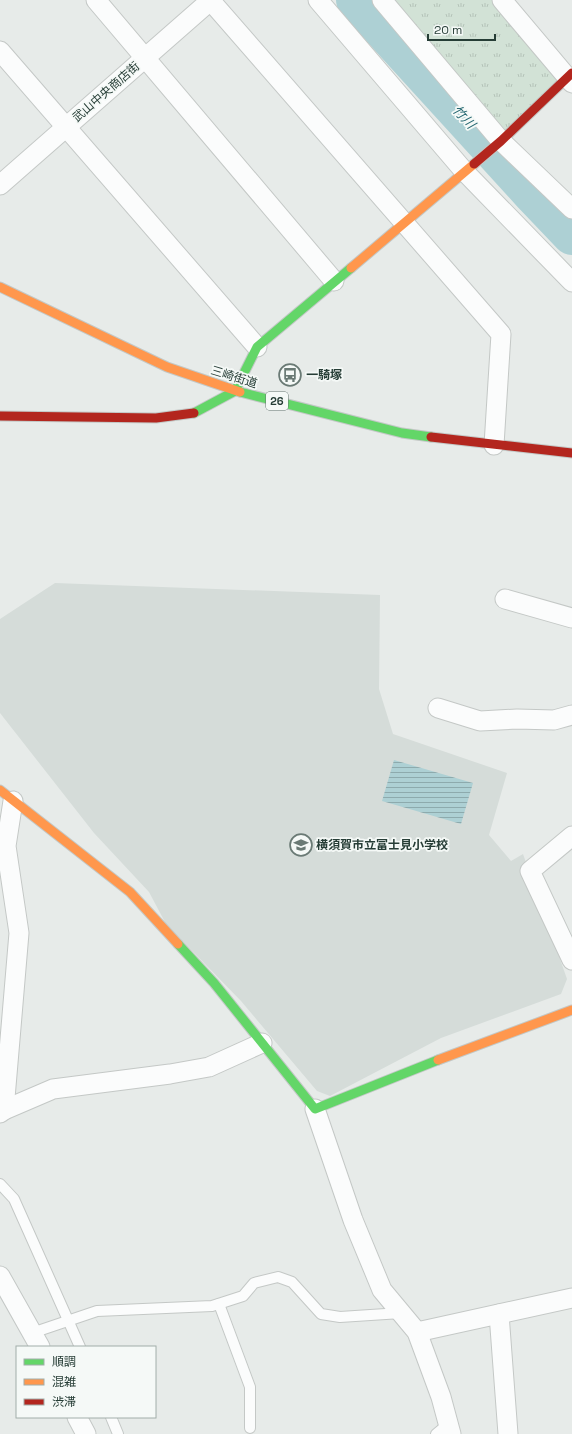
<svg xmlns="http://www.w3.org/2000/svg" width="572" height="1434" font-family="'Space Grotesk','Noto Sans JP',sans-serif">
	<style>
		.built { fill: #d5dcd9 }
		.grass { fill: url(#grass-tufts) }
		.water { fill: url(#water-rules) }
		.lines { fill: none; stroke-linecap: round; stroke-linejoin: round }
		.river { stroke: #add0d4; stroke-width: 40 }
		.lane-casing { stroke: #c4c8c6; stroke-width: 12 }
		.street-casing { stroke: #c4c8c6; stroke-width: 21 }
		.fast-casing { stroke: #c3c8c6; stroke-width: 11 }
		.slow-casing { stroke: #c3c8c6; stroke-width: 11 }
		.jam-casing { stroke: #c3c8c6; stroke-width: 11 }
		.lane { stroke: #fbfcfc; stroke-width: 10 }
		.street { stroke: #fbfcfc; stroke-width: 19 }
		.fast { stroke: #63d668; stroke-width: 9 }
		.slow { stroke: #ff974d; stroke-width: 9 }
		.jam { stroke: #b3261e; stroke-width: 9 }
		.labels { text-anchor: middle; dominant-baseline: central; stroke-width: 3.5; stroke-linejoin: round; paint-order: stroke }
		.shield { fill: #f5f9f7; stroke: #647570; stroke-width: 1 }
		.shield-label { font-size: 11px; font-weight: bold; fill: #263d36 }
		.street-label { font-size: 12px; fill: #263d36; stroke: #f5f9f7 }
		.poi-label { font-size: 12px; font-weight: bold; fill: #263d36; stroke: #f5f9f7; text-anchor: start }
		.water-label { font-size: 13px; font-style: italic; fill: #266872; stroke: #f5f9f7 }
	</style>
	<defs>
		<pattern id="grass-tufts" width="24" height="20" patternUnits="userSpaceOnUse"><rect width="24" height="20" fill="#d2e2d6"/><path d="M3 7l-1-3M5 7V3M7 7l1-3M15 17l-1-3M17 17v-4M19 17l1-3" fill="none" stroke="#b4c3b8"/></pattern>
		<pattern id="water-rules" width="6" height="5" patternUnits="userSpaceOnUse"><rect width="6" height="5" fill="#add0d4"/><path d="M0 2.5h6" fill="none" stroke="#8daaad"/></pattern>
	</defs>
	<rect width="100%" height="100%" fill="#e7ebe9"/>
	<polygon class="built" points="55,583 380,595 379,689 393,734 507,773 489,835 511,861 523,854 567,979 561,994 441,1038 330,1096 317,1091 241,1001 166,924 149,892 94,833 0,713 0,619"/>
	<polygon class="grass" points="382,0 502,0 567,78 501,141"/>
	<polygon class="water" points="394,760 473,783 461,824 382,801"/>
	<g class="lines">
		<polyline class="river" points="356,0 532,193 572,235"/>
		<g class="lane-casing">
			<g id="lane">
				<polyline points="0,1184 14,1199 80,1347"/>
				<polyline points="219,1304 250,1387 250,1428"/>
				<polyline points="32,1333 97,1311 212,1306 243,1296 254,1283 278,1277 292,1282 321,1314 340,1317 401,1313"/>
				<polyline points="111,1417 118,1434"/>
				<polyline points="436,1434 448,1424"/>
			</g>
		</g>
		<g class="street-casing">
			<g id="street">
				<polyline points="96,0 334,281"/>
				<polyline points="210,0 501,334 494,445"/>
				<polyline points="318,0 464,171 572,282"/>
				<polyline points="382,0 501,141 572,209"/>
				<polyline points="502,0 572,83"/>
				<polyline points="0,51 257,347"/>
				<polyline points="0,185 211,0"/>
				<polyline points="505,599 572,618"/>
				<polyline points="438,708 480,721 517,719 554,720 572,715"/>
				<polyline points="572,836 530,871 572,960"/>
				<polyline points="315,1109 353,1220 382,1290 417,1332 441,1397 451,1434"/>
				<polyline points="4,1110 53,1089 170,1074 209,1067 262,1043"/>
				<polyline points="0,1113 4,1110 19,933 6,846 13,801"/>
				<polyline points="0,1276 40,1347"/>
				<polyline points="499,1314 508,1434"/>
				<polyline points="417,1332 572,1298"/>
				<polyline points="77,1417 86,1434"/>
			</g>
		</g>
		<g class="fast-casing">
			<g id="fast">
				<polyline points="240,392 402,433 431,437"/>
				<polyline points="194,413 235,391 257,347 351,268"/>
				<polyline points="178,944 214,983 315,1109 438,1060"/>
			</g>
		</g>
		<g class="slow-casing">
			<g id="slow">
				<polyline points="351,268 474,164"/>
				<polyline points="0,287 167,367 240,392"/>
				<polyline points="0,790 130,892 178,944"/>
				<polyline points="438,1060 572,1010"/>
			</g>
		</g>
		<g class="jam-casing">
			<g id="jam">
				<polyline points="474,164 501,141 572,73"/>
				<polyline points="0,416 156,418 194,413"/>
				<polyline points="431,437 572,453"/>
			</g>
		</g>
		<use href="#lane" class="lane"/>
		<use href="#street" class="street"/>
		<use href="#fast" class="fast"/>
		<use href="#slow" class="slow"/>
		<use href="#jam" class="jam"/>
	</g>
	<defs>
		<g id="bus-ring" transform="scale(1.15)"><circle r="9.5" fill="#f5f9f7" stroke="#6a7a75" stroke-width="1.5"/><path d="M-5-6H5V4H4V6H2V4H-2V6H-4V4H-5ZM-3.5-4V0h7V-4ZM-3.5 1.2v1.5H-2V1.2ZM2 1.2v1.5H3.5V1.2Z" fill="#6a7a75"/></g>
		<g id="school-ring" transform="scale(1.15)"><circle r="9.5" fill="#f5f9f7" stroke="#6a7a75" stroke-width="1.5"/><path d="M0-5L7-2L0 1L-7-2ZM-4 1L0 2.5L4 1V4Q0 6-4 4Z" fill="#6a7a75"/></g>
	</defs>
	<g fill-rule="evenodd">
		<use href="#bus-ring" x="290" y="375"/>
		<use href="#school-ring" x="301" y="845"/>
	</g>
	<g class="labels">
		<rect class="shield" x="266" y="392" width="22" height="18" rx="3"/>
		<g class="shield-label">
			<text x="277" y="401">26</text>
		</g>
		<g class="street-label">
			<text transform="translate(106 92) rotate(-41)">武山中央商店街</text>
			<text transform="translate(234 377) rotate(17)">三崎街道</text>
		</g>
		<g class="poi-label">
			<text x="306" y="375">一騎塚</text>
			<text x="316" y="845">横須賀市立富士見小学校</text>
		</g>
		<g class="water-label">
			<text transform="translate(464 117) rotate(47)">竹川</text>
		</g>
	</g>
	<rect x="16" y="1346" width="140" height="72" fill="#f5f9f7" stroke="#a2aeaa"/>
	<rect x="24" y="1359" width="20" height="6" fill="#63d668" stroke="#a2aeaa"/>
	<text x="52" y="1366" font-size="12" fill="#263d36">順調</text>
	<rect x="24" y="1379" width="20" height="6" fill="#ff974d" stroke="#a2aeaa"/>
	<text x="52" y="1386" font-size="12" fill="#263d36">混雑</text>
	<rect x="24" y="1399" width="20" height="6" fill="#b3261e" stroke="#a2aeaa"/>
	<text x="52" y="1406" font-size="12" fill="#263d36">渋滞</text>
	<path d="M428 34v6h67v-6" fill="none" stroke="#263d36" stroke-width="2"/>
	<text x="434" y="34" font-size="12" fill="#263d36" stroke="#f5f9f7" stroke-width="3" paint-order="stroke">20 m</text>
</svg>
